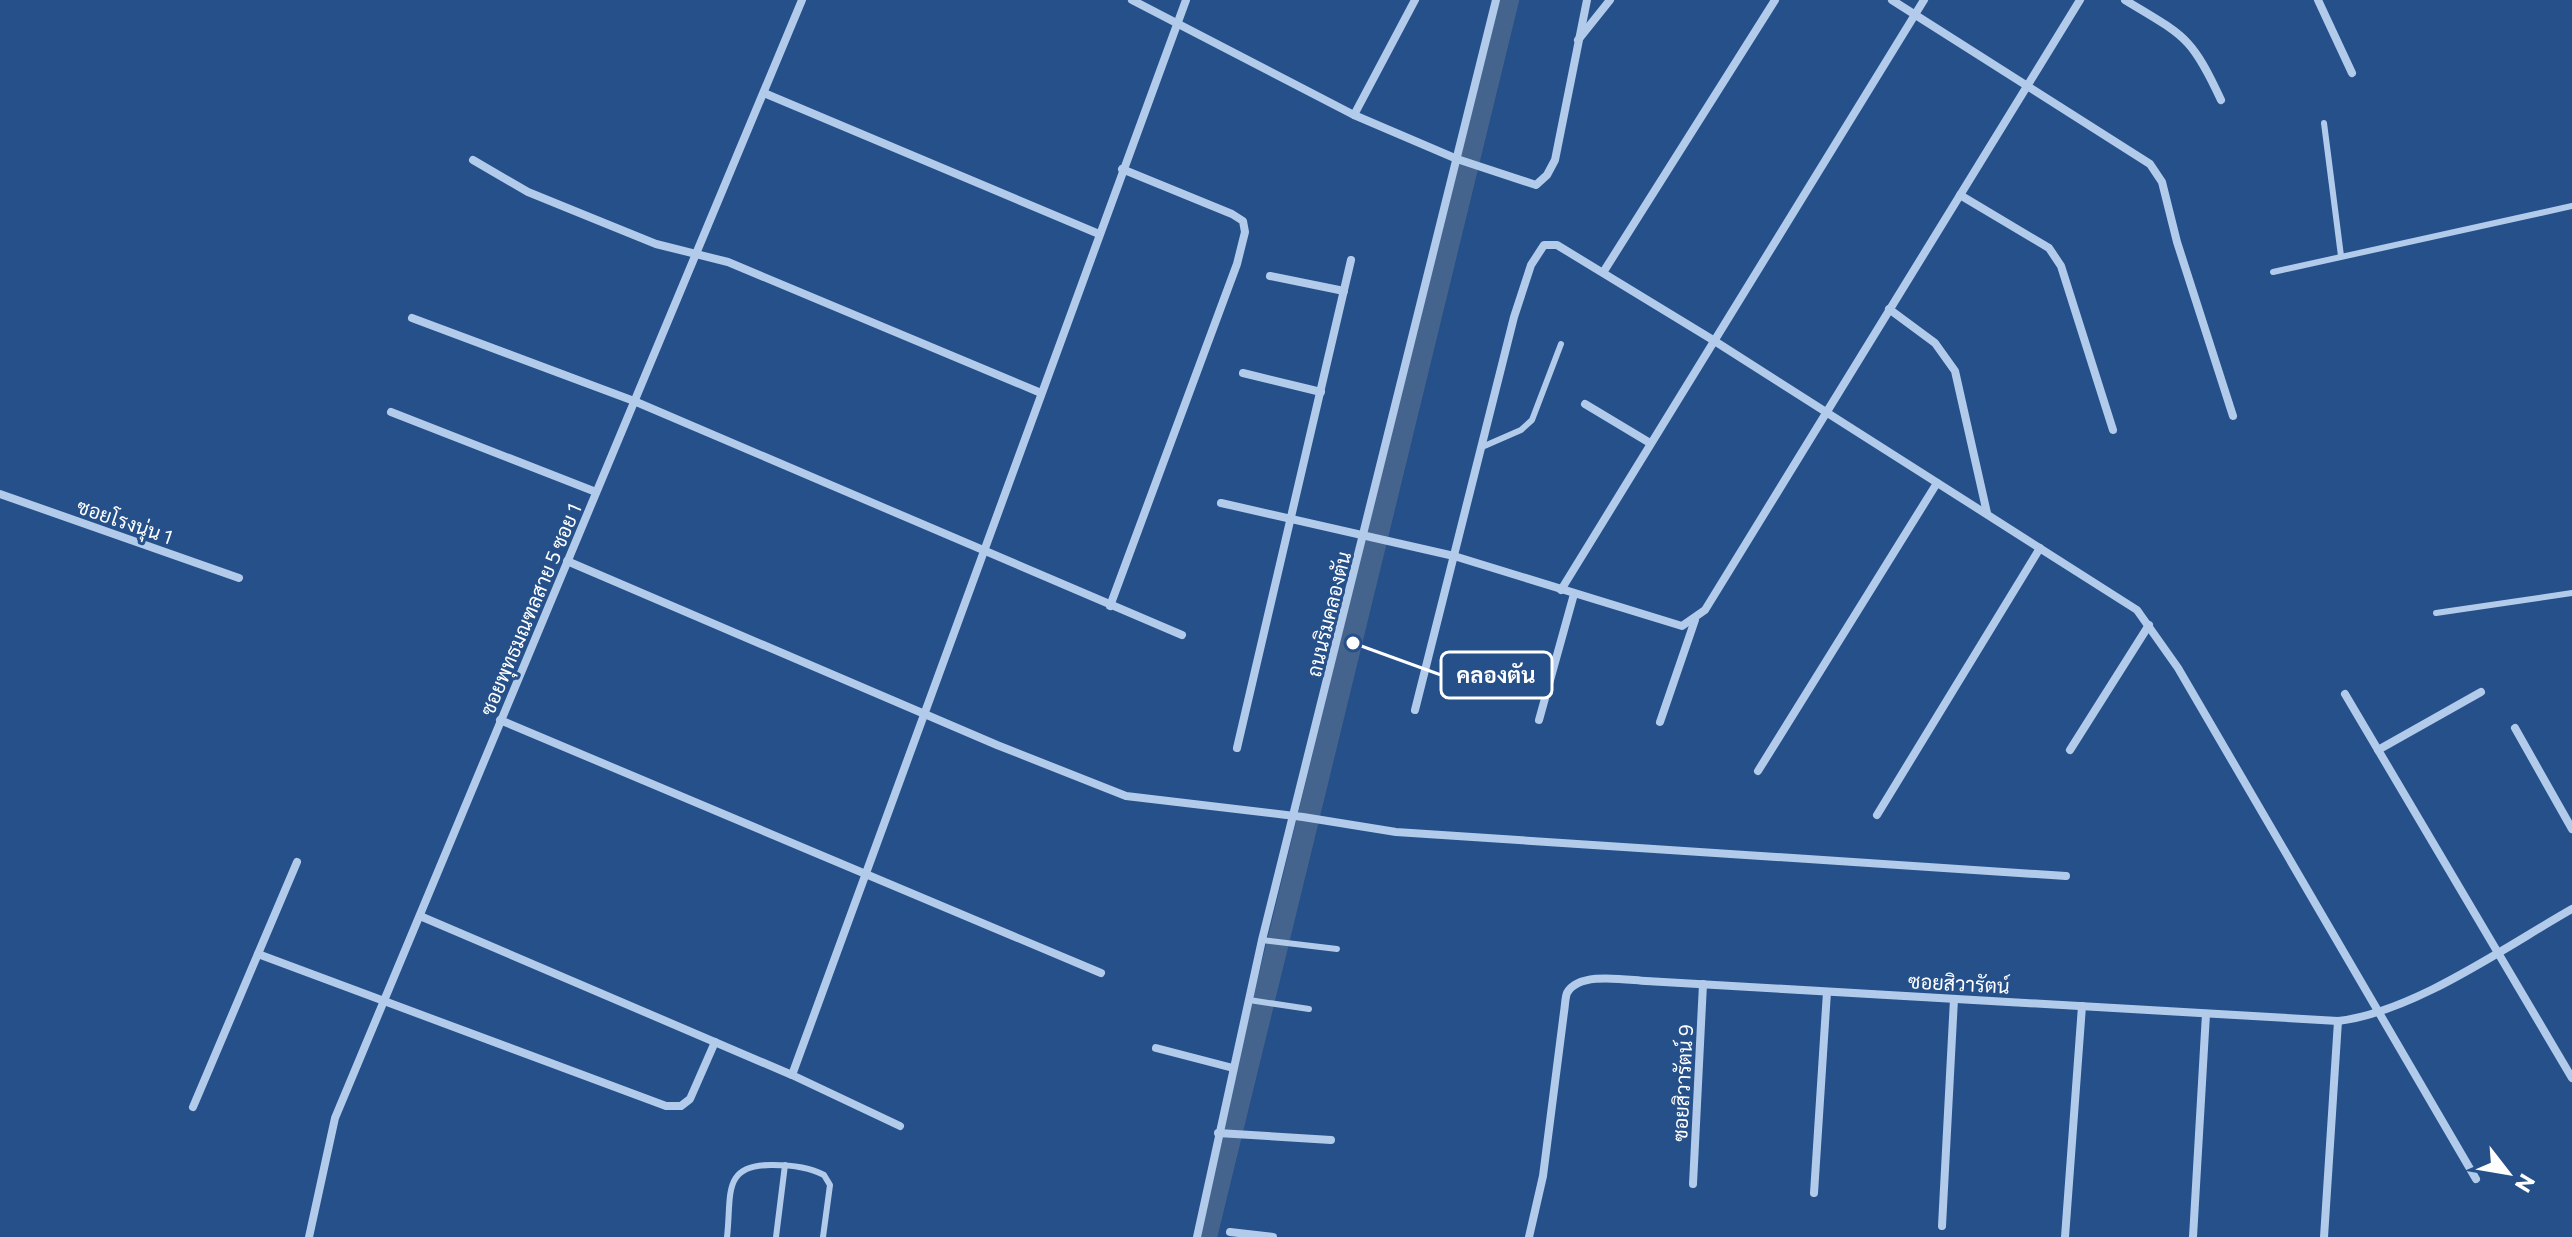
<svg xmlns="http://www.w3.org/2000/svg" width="2572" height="1237" font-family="Commissioner,Sarabun,sans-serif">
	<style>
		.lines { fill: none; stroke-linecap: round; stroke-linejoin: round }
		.canal { stroke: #45648d; stroke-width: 22 }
		.lane { stroke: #b2cbea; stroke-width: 6 }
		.street { stroke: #b2cbea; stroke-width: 8 }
		.labels { text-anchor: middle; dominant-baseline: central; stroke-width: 6; stroke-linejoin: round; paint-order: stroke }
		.street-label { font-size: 20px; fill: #fff; stroke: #25508a }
		.leader { fill: none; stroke: #fff; stroke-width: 3 }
		.callout-dot { fill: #fff; stroke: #25508a; stroke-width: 3 }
		.callout { fill: #25508a; stroke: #fff; stroke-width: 3 }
		.callout-label { font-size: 22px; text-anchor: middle; font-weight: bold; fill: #fff }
	</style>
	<rect width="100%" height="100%" fill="#25508a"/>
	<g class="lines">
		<polyline class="canal" points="1206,1237 1508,0"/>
		<g class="lane">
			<polyline points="2324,123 2341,256"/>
			<polyline points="2273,272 2572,206"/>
			<polyline points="1482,447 1521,430 1532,420 1561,344"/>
			<polyline points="2436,613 2572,593"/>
			<polyline points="1262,940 1337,949"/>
			<polyline points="1249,1000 1309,1009"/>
			<path d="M727 1237C732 1195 721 1164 773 1165 791 1165 809 1167 824 1175L830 1185 823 1237"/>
			<polyline points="776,1237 785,1165"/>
		</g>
		<g class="street">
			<polyline points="1132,0 1354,115 1457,159 1536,185 1547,175 1555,160 1587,0"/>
			<polyline points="1892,0 2150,164 2162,182 2177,242 2233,416"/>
			<path d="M2125 0C2184 36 2191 35 2221 100"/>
			<polyline points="2318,0 2352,73"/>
			<polyline points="1578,40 1610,0"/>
			<polyline points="764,93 1099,234"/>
			<polyline points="1354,115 1415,0"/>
			<polyline points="473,160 528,192 587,216 656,244 728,262 1041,393"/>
			<polyline points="1960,195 2049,248 2061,266 2113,430"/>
			<polyline points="1604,271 1775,0"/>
			<polyline points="1270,276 1344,291"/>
			<polyline points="1889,309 1935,343 1955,371 1987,513"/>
			<polyline points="412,318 634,401 1182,635"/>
			<polyline points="1243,373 1321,392"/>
			<polyline points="1585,404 1650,443"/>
			<polyline points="391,412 596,492"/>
			<polyline points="0,494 239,578"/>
			<polyline points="1221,503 1454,556 1682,626 1705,610 2080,0"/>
			<polyline points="567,561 997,745 1126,796 1303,817 1396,832 2066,876"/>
			<polyline points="1561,590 1924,0"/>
			<polyline points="1110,606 1237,264 1245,232 1243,221 1232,214 1122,169"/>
			<polyline points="2345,694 2572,1078"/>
			<polyline points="1415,710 1514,317 1531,265 1544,245 1557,245 1713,340 2137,610 2178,668 2476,1179"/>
			<polyline points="500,720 1101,973"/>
			<polyline points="1539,720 1574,594"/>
			<polyline points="1660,722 1695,620"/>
			<polyline points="2515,728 2572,829"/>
			<polyline points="1237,748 1351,260"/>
			<polyline points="2070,750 2149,625"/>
			<polyline points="2378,750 2481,692"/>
			<polyline points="1758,771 1937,483"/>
			<polyline points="1877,815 2040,548"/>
			<polyline points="420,916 792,1075 900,1126"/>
			<polyline points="258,954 666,1106 681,1106 690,1099 715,1042"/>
			<polyline points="1156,1048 1233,1068"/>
			<polyline points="792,1075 1186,0"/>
			<polyline points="193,1107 297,862"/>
			<polyline points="1218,1133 1331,1140"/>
			<polyline points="1693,1184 1703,984"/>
			<polyline points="1814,1193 1827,992"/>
			<polyline points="1942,1226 1954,999"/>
			<polyline points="1230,1232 1273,1237"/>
			<polyline points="309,1237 335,1118 802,0"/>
			<polyline points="1197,1237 1262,940 1496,0"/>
			<path d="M1529 1237 1543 1176 1564 1012C1565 1007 1565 998 1567 993 1579 971 1626 980 1646 981L2338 1021C2414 1012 2505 947 2572 909"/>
			<polyline points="2065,1237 2082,1006"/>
			<polyline points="2193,1237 2206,1014"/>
			<polyline points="2324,1237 2338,1021"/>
		</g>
	</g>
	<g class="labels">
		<g class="street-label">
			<text transform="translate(125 521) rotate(19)">ซอยโรงนุ่น 1</text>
			<text transform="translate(530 609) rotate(-67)">ซอยพุทธมณฑลสาย 5 ซอย 1</text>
			<text transform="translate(1328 614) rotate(-76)">ถนนริมคลองตัน</text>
			<text transform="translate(1959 983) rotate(3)">ซอยสิวารัตน์</text>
			<text transform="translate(1682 1083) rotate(-87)">ซอยสิวารัตน์ 9</text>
		</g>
	</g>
	<path class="leader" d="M1353 643L1441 675"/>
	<circle class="callout-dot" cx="1353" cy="643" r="8"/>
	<rect class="callout" x="1441" y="652" width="111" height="46" rx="8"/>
	<g class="callout-label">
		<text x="1496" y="683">คลองตัน</text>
	</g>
	<g transform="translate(2508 1173) rotate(121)" stroke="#25508a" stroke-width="6" paint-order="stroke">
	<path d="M0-6L14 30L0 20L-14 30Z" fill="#ffffff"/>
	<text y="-12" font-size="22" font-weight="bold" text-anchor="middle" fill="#ffffff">N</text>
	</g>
</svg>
